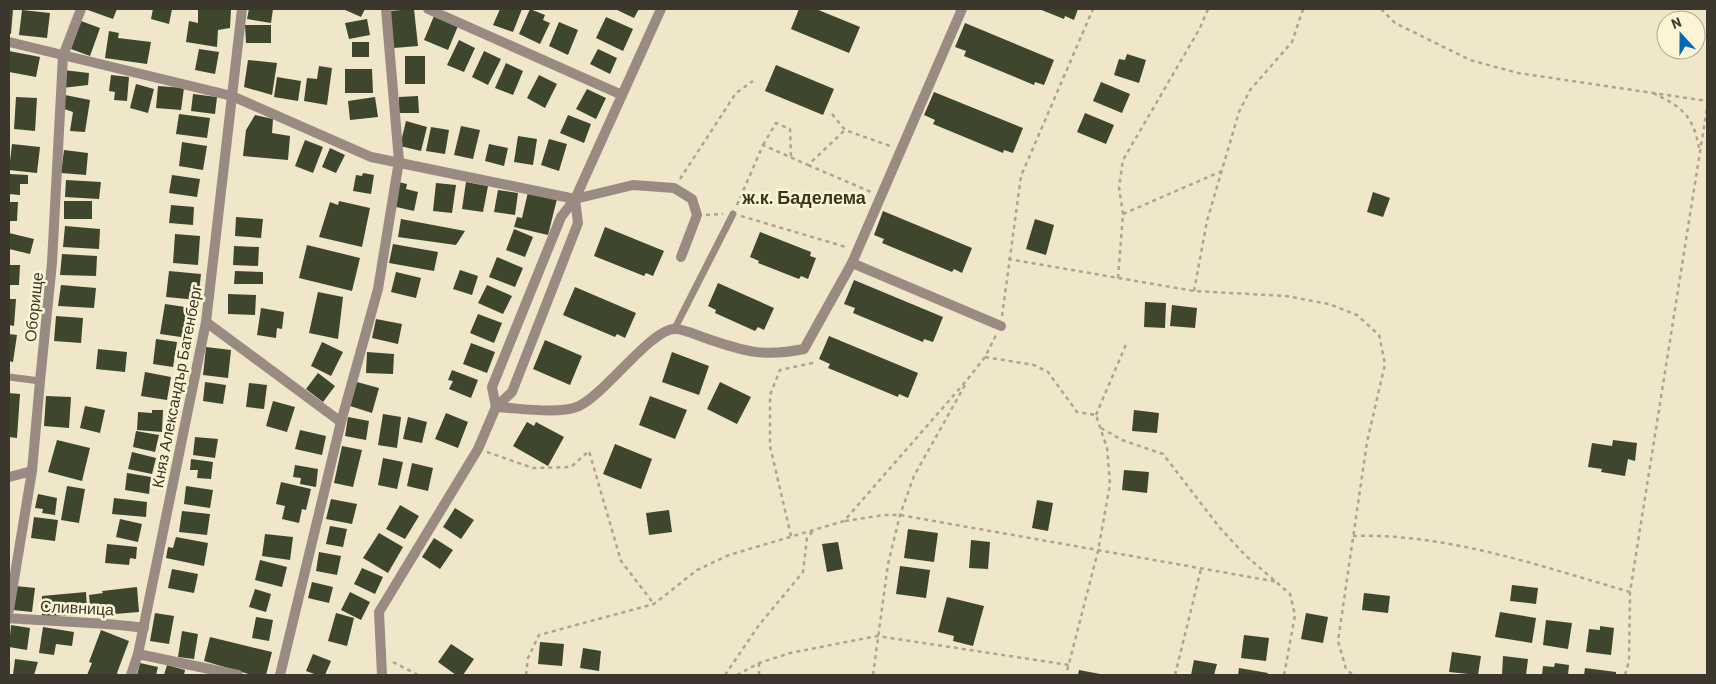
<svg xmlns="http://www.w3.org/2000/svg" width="1716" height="684" font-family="Barlow,sans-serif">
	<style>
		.building { fill: #3e462e }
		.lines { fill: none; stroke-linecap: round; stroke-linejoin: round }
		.path { stroke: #ada58f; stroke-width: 2.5; stroke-dasharray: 4 4; stroke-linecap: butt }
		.service { stroke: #998b81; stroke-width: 7 }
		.minor { stroke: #998b81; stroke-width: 10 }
		.labels { text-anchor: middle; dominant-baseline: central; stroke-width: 5; stroke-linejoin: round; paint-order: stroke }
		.street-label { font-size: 16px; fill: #3b372c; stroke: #fdf4d6 }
		.neighbourhood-label { font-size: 18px; font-weight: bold; fill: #3d351c; stroke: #fdf4d6 }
	</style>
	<rect width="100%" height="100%" fill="#f0e6c9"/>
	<g class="building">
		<polygon points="9,9 13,9 11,34 9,33"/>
		<polygon points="85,9 117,9 113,19"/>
		<polygon points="153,9 172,9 169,24 151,19"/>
		<polygon points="198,9 231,9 230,28 218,30 217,47 186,42 189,21 198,23"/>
		<polygon points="249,9 273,9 271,23 247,19"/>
		<polygon points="343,9 365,9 361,17"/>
		<polygon points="414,9 418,46 394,48 389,11"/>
		<polygon points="500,9 522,9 513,32 493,25"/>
		<polygon points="530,9 545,15 543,20 550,23 540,44 519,34"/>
		<polygon points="615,9 639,9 634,18"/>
		<polygon points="799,9 816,9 860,27 849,53 791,29"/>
		<polygon points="1039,9 1078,9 1074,20 1065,16 1064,19"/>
		<polygon points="22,10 50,13 47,38 19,35"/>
		<polygon points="434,16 458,26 448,50 424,40"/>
		<polygon points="606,17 633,29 623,51 596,38"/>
		<polygon points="367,19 370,35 349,39 345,23"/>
		<polygon points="81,21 100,28 90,56 71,49"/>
		<polygon points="559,22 578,30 568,55 549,46"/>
		<polygon points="965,23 1054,60 1044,85 1035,82 1034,85 964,56 966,51 955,47"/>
		<polygon points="245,25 271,25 271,43 246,43"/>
		<polygon points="109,31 119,33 118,38 151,42 147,64 105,58"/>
		<polygon points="459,40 475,48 464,72 447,65"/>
		<rect x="352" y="42" width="17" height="15"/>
		<polygon points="199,49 219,52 215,74 195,70"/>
		<polygon points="598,49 617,58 610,74 590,64"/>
		<polygon points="9,51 40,57 36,77 9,72"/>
		<polygon points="484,51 501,59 488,85 472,77"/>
		<polygon points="1127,54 1146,60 1139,83 1114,75 1119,59 1125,60"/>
		<rect x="405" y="56" width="20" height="28"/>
		<polygon points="248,60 277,63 272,95 244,87"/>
		<polygon points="506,63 523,71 513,95 495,88"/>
		<polygon points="776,65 834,89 823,115 765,91"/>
		<polygon points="319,66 332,68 327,105 304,101 307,78 317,79"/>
		<polygon points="345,69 372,69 373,93 345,93"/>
		<polygon points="63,70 89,73 88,85 62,88"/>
		<polygon points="111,75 129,77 127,101 114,100 115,92 109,91"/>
		<polygon points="539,75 557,84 545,108 527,98"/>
		<polygon points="277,77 301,81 298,101 274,97"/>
		<polygon points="1101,82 1130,94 1122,113 1093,101"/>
		<polygon points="136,84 154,89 148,113 130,108"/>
		<polygon points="158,86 184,88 181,110 156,108"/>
		<polygon points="587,89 606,98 596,119 576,109"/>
		<polygon points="934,92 1023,128 1013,153 1004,150 1003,153 933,124 935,120 924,115"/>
		<polygon points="193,94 217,97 215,114 191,111"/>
		<polygon points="65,95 90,100 85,132 70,131 73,112 64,109"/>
		<polygon points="418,96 419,113 399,113 399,97"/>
		<polygon points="16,97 37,98 35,131 14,129"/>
		<polygon points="375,97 378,117 350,120 348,101"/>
		<polygon points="1085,113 1114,125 1106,144 1077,132"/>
		<polygon points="179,114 210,118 207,138 176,134"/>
		<polygon points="255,115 273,119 272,133 290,136 288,160 243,156 246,130"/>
		<polygon points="568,115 591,124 584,143 560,133"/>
		<polygon points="406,121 427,127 421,151 400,146"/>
		<polygon points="461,126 480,130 473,159 454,155"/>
		<polygon points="431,127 449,130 445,154 426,151"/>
		<polygon points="518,136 537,139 533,165 514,162"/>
		<polygon points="549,139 567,144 559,171 541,165"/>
		<polygon points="305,140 323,147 313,173 295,166"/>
		<polygon points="182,142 207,146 203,170 179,166"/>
		<polygon points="12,144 40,147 37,173 9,170"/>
		<polygon points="489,144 508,148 504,166 485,161"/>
		<polygon points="330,148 345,155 336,173 322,167"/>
		<polygon points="64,150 88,153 86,175 61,173"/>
		<polygon points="363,173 374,175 371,194 353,191 356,175 362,176"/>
		<polygon points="9,174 28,175 28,184 20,184 20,195 9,194"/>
		<polygon points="172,175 200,179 197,197 169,193"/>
		<polygon points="66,180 101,182 99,199 65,197"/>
		<polygon points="398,182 407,184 406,189 418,192 414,211 392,206"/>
		<polygon points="466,182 488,186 483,212 462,209"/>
		<polygon points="436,183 456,185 452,213 433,211"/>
		<polygon points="498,190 518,193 515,215 494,212"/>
		<polygon points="528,192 557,199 548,235 514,227 517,217 522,218"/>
		<polygon points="1373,192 1390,198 1383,217 1367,212"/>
		<rect x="64" y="201" width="28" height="18"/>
		<polygon points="339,201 370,208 362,247 319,237 330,202 338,205"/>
		<polygon points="9,202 18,202 17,221 9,221"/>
		<polygon points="171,205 194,207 193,225 169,223"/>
		<polygon points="883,211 972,248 962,273 954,269 952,272 882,243 884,239 874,235"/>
		<polygon points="236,217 263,219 261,238 235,236"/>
		<polygon points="401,219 465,231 456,245 398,237"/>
		<polygon points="1035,219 1054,225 1046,255 1026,249"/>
		<polygon points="65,226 100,229 99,249 63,247"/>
		<polygon points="605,227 664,251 653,276 646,273 644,276 594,256"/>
		<polygon points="514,229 533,237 525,257 506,250"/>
		<polygon points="760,232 811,252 810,256 816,258 808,279 801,276 799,279 758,263 759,261 750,257"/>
		<polygon points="9,233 34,239 30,254 9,249"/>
		<polygon points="175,234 200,236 198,265 173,263"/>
		<polygon points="393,244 438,252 434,271 389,263"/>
		<polygon points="307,245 360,258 352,291 299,278"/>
		<polygon points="234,246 259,247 258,266 233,265"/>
		<polygon points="62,254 97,256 96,276 60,275"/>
		<polygon points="497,257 523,268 515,287 489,277"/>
		<polygon points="9,265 20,265 19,285 9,285"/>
		<polygon points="460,270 478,276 472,295 453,289"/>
		<polygon points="169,271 201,274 198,300 166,297"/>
		<polygon points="235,271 263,272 263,284 234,284"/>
		<polygon points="396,272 421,278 416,298 391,292"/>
		<polygon points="854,280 943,317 933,342 924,339 923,342 853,313 855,308 844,304"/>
		<polygon points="718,283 774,308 764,330 758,327 755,331 715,313 716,310 708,306"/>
		<polygon points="61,285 96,288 94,308 58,306"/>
		<polygon points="487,285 512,296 503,314 478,303"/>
		<polygon points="575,287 636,313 625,338 617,334 615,337 563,315"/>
		<polygon points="318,292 343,297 338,339 309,333"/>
		<polygon points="228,294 256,295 255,315 228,314"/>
		<polygon points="9,299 16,299 14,326 9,325"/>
		<polygon points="1145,302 1166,303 1165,328 1144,327"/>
		<polygon points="165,304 192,308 188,338 160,334"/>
		<polygon points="1172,305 1197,308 1195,328 1170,326"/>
		<polygon points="261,308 284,312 282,329 277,328 276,338 257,335"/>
		<polygon points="478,314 502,323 494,343 470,333"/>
		<polygon points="56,316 83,318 81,343 54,341"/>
		<polygon points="376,319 402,324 398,344 372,338"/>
		<polygon points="9,334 17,335 13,362 9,361"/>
		<polygon points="829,336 918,373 908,398 899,394 898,397 828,368 830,364 819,359"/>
		<polygon points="156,339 177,342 173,367 153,364"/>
		<polygon points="545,340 582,356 570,385 533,369"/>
		<polygon points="322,342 343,352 331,376 311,366"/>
		<polygon points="471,343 495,352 487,373 463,364"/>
		<polygon points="206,347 231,350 228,378 203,375"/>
		<polygon points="98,349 127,352 125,372 96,369"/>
		<polygon points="367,352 394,354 393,374 366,373"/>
		<polygon points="672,352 709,366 699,395 662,382"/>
		<polygon points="452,370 478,380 471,398 449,389 453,381 448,380"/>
		<polygon points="145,372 171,377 167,400 141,396"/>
		<polygon points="318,373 335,386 323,402 306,389"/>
		<polygon points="205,382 226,385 223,404 203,401"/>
		<polygon points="357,382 379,388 372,413 350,406"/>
		<polygon points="720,382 751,397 737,424 707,409"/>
		<polygon points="249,383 267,385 264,409 246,407"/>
		<polygon points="9,393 20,394 17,438 9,437"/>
		<polygon points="46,396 71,397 69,428 44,426"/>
		<polygon points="650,396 687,410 675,439 639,425"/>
		<polygon points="273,401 295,407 287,432 266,426"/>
		<polygon points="85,406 105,410 100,433 80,428"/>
		<polygon points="152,410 163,410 162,432 137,430 138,412 152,413"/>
		<polygon points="1134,410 1159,413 1157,433 1132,431"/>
		<polygon points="446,413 468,422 458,448 435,439"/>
		<polygon points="383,414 401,417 397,448 378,445"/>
		<polygon points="348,417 369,421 366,440 345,436"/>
		<polygon points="408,417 427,422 422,443 403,439"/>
		<polygon points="527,422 534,426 536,422 564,437 548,466 513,446"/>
		<polygon points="300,430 326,436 322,455 295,449"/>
		<polygon points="136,431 159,435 155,452 133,447"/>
		<polygon points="195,437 218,439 215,458 193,455"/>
		<polygon points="57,440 90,448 82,481 48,472"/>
		<polygon points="1613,440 1637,443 1635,461 1628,459 1625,476 1601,472 1602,469 1588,467 1592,443 1612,446"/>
		<polygon points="615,444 652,459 641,489 603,474"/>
		<polygon points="342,446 362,450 353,487 334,483"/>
		<polygon points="132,452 156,458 152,474 128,469"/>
		<polygon points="383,458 403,462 397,489 378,485"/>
		<polygon points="191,459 213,462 211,479 197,478 198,470 190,470"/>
		<polygon points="412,463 433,468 428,491 407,486"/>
		<polygon points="295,465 318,469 316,487 300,484 301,478 293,477"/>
		<polygon points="1124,470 1149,472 1147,493 1122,490"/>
		<polygon points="127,473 151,477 149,494 125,490"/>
		<polygon points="281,482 311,489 306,510 302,509 299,523 282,519 285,506 276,504"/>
		<polygon points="67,486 85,489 79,523 61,520"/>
		<polygon points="186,486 213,490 210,508 184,504"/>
		<polygon points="38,494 57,498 55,515 42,513 43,509 35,508"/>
		<polygon points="114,498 147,502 146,517 112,514"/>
		<polygon points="331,499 357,504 352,524 326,519"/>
		<polygon points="1037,500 1053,503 1048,531 1032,528"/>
		<polygon points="400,505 419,516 405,539 386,529"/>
		<polygon points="455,508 474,520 461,539 443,527"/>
		<polygon points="669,510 672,532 649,535 646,513"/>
		<polygon points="182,511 210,514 207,535 179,532"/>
		<polygon points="34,517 58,520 55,541 31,538"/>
		<polygon points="120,519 142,524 138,542 116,537"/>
		<polygon points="330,526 347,529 343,547 326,544"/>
		<polygon points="908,529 938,533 934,562 904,558"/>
		<polygon points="379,533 403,547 388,573 363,558"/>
		<polygon points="265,534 293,537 290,560 262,556"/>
		<polygon points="176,537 208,543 204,566 166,558 168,547 173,548"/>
		<polygon points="434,538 453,550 440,569 422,557"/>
		<polygon points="971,540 990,542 988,569 969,568"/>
		<polygon points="838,542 843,569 827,572 822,544"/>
		<polygon points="107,544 137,547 136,559 130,558 129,565 105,563"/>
		<polygon points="319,552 341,556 337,575 316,571"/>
		<polygon points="260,560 287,567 282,587 255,580"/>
		<polygon points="900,566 930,570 926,598 896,594"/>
		<polygon points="362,568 383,577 375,594 354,584"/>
		<polygon points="172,569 198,574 194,593 168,588"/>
		<polygon points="312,582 333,587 329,603 308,598"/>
		<polygon points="1512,585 1538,588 1536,604 1510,601"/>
		<polygon points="16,586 35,588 32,612 13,610"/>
		<polygon points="137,587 139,612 91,616 89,595 103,593 102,591"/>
		<polygon points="255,589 271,594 266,612 249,607"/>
		<polygon points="86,592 87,610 82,610 82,615 42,616 42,596"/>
		<polygon points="350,592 370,602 361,620 341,610"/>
		<polygon points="1364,593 1390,596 1388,613 1362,610"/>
		<polygon points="947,597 984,606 973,646 953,641 954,636 938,632"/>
		<polygon points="1500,612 1536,618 1532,643 1495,637"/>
		<polygon points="155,613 174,616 169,644 150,641"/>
		<polygon points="336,613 354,618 347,646 328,641"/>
		<polygon points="1306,613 1328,617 1323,643 1301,639"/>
		<polygon points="256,617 273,620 269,641 252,638"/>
		<polygon points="1546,620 1572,623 1568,649 1543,645"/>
		<polygon points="11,625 30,628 27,650 9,647"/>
		<polygon points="1600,626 1614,628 1611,655 1586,652 1589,629 1600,630"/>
		<polygon points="43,627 74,632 72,646 56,644 54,655 39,653"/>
		<polygon points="101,630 129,641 117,673 119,675 87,675 92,663 89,662"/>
		<polygon points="182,631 198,634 194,659 178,657"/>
		<polygon points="1244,635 1269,638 1266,661 1241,658"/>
		<polygon points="210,637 272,652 266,675 252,675 204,661"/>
		<polygon points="540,642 564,644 562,666 538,664"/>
		<polygon points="451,644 474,659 463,675 456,675 438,662"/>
		<polygon points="583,648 601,651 599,671 580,668"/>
		<polygon points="1452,652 1481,656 1478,675 1449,672"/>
		<polygon points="313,654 331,661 325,675 317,675 306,671"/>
		<polygon points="1503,656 1528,659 1526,675 1502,675"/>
		<polygon points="15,659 38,662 34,675 13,675"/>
		<polygon points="1194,660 1217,664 1214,675 1191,675"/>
		<polygon points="140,663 158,667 156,675 137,675"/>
		<polygon points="1555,663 1569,665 1568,675 1542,675 1543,666 1554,667"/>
		<polygon points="167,665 185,670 184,675 164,675"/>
		<polygon points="1239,668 1268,673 1267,675 1238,675"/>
		<polygon points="1585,668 1616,672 1616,675 1584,675"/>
		<polygon points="1079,670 1100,674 1100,675 1078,675"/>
	</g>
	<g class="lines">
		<g class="path">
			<polyline points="1381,9 1395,23 1470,60 1518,73 1707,101"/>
			<path d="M1653 93C1682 107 1693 115 1699 148"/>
			<polyline points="832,114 845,130 890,146"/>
			<polyline points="763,145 776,123 790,129 791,157"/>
			<polyline points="808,165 871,192"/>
			<polyline points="680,179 736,93 753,81"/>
			<polyline points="737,205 763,145 808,165 845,130"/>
			<polyline points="1123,214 1222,171"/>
			<polyline points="706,215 723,214"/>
			<polyline points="741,216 846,247"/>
			<polyline points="1008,259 1194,291 1286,296 1329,304 1357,315 1379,335 1385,364 1367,442 1338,641 1346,669 1353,675"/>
			<polyline points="1118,278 1123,214 1119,187 1123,160 1200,28 1208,9"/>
			<polyline points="1194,291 1207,221 1239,112 1250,90 1292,42 1303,9"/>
			<polyline points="1002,316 1021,176 1093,9"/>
			<polyline points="985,357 1034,365 1048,372 1077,412 1096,415 1107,448 1110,484 1098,551 1066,675"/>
			<polyline points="1096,415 1127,342"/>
			<polyline points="1101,428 1122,440 1163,454 1220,528 1245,555 1290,594 1295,615 1284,675"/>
			<polyline points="487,452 533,468 571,467 589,451 621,561 654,604"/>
			<polyline points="845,521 884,515 900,515 1278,582"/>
			<polyline points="791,536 770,446 770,395 780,370 812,363 809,359"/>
			<path d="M1353 536C1447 533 1540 566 1630 592"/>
			<polyline points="393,662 418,675"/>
			<polyline points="759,663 759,675"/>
			<polyline points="526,675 528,658 539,635 654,604 697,570 729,555 844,521 967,380 985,357 996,335"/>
			<polyline points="725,675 759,625 803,572 807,538 813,531"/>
			<polyline points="737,675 759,663 790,653 877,636 1069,665"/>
			<polyline points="873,675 888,564 900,515 914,476 965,385"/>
			<polyline points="1175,675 1201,569"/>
			<polyline points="1625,675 1629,661 1630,592 1707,108"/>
		</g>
		<g class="service">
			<polyline points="675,328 733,214"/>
			<polyline points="9,377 40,381"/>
		</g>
		<g class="minor">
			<polyline points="428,9 622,95"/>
			<polyline points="9,42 232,96 371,157 575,199 633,185 674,188 692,199 697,215 681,257"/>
			<polyline points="852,263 1001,326"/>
			<polyline points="206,322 341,422"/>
			<path d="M496 407C518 408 560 415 579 406 605 394 652 328 675 329 685 329 698 336 708 339 746 352 764 357 804 349L852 263 962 9"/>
			<polyline points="496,407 492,387 561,217 575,199 661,9"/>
			<polyline points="9,477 32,471"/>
			<polyline points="9,610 32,471 40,381 52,263 63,56 81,9"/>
			<path d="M9 618C54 622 99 621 144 628"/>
			<polyline points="138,654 238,675"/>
			<polyline points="131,675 138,654 206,322 242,9"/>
			<polyline points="280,675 341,422 378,289 399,161 386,9"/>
			<polyline points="382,675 379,612 478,449 496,407 512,392 578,223 575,199"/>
		</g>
	</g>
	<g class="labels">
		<g class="street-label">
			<text transform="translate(33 307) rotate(-84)">Оборище</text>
			<text transform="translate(176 386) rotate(-79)">Княз Александър Батенберг</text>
			<text transform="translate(77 607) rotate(3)">Сливница</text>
		</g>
		<g class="neighbourhood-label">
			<text x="804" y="197">ж.к. Баделема</text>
		</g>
	</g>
	<rect width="1716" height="684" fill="none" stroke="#3b372c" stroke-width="20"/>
	<g transform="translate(1681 35) rotate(339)"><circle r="24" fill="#fdf4d6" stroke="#afa892"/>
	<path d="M0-4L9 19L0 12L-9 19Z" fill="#006ab5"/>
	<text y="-8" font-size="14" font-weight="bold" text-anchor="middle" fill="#3b372c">N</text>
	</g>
</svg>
